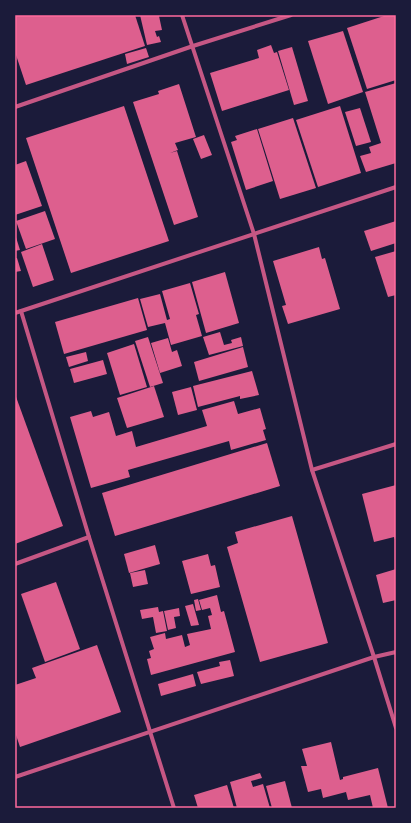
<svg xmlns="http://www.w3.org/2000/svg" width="411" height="823" font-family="'Space Grotesk',sans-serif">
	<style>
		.building { fill: #dd5f8e }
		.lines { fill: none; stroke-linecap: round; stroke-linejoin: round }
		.minor { stroke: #c65784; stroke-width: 4 }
		.neatline { fill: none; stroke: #ff6b9d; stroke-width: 1.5 }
	</style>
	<rect width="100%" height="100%" fill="#1b1b3a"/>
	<g class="building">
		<polygon points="15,15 135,15 145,46 26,85 15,52"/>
		<polygon points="140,15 158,15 159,16 162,30 155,31 157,37 159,36 161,42 147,45"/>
		<polygon points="387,15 396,15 396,80 367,89 347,28"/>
		<polygon points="343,31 363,92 328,104 308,41"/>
		<polygon points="271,45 274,53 277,52 289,90 222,111 210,73 259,58 257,50"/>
		<polygon points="292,47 308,101 294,105 278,51"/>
		<polygon points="146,48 149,57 127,64 125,54"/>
		<polygon points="396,83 396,163 366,172 360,156 371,153 369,147 381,143 365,92"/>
		<polygon points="179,84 196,137 175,143 178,150 170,153 177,151 198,217 174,225 133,102 159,94 158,91"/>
		<polygon points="124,106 169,241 71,273 26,138"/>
		<polygon points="340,106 361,173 318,187 296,120"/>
		<polygon points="360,108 371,142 356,146 345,112"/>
		<polygon points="293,118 316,188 280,199 258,129"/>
		<polygon points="257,129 273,181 246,190 231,142 237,140 235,136"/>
		<polygon points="204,135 212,155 201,159 193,139"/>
		<polygon points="26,161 42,206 15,215 15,165"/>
		<polygon points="45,211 55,239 26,249 16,221"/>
		<polygon points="396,221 396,243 371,251 364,231"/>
		<polygon points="15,234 20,250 15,251"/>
		<polygon points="42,244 54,280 33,287 21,252"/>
		<polygon points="319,247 322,259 325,258 340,309 288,324 282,306 286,305 273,261"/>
		<polygon points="396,251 396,295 388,297 375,257"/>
		<polygon points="15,258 17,258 21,271 15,272"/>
		<polygon points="225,272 239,323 206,333 192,282"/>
		<polygon points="190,283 199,314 196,315 202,336 171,345 165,323 148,327 140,299 160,294 167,320 170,319 162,291"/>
		<polygon points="138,298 147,330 64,354 55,322"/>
		<polygon points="220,332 224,345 232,343 231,340 241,337 243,346 209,355 203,337"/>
		<polygon points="148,337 163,383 150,387 135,341"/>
		<polygon points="168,338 172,352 177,350 182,366 160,373 151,343"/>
		<polygon points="134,344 147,387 120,395 107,353"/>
		<polygon points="243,347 248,367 199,381 194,362"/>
		<polygon points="86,352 88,361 69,367 66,357"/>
		<polygon points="103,360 107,374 74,383 70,369"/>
		<polygon points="252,371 259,395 240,399 240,396 198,407 193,386"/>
		<polygon points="154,386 164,417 127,428 117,398"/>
		<polygon points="191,387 197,410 178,415 172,392"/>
		<polygon points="15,394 63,526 15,544"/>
		<polygon points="234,401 238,414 260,408 266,429 263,430 266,440 231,450 229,441 128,470 130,477 91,488 70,417 91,411 93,417 109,412 116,436 132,431 136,447 207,426 202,410"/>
		<polygon points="267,443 280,486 115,536 102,493"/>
		<polygon points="396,485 396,542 394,537 374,542 362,494"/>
		<polygon points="292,516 328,643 260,662 227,547 238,543 235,532"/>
		<polygon points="155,545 160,564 129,573 124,554"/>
		<polygon points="208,554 211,566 215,565 220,587 191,594 182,561"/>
		<polygon points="396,569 396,600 383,603 376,575"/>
		<polygon points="145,570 148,584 133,587 130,573"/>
		<polygon points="56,582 80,649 45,662 21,594"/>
		<polygon points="217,595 221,612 224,611 235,652 151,675 147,659 151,658 149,651 154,649 150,637 165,633 166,639 182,635 185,647 190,645 187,634 211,629 208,616 212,615 210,608 202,610 199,600"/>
		<polygon points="198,599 201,610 196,611 194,600"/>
		<polygon points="193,604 199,625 191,626 185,606"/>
		<polygon points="158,607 159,612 163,611 167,631 156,633 153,617 142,619 140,610"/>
		<polygon points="179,608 180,616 174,617 176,628 168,630 164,611"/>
		<polygon points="97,645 121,712 20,747 15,732 15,685 36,678 32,668"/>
		<polygon points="230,660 234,676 201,684 197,672 220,666 219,662"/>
		<polygon points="193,674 196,686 161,696 158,684"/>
		<polygon points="331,742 340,780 343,779 343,777 378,768 388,808 373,808 370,795 348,800 346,792 323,798 321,789 308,792 301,766 307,766 302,749"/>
		<polygon points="260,773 262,778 251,781 253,787 263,784 270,808 237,808 230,782"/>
		<polygon points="285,781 292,808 272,808 266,786"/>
		<polygon points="227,785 234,808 198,808 194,795"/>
	</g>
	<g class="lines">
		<g class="minor">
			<polyline points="182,15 254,234 312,470 374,657 396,728"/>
			<polyline points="15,107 193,46 291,15"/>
			<polyline points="21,311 89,537 174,808"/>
			<polyline points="15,313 396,187"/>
			<polyline points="312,470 396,444"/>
			<polyline points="15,564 89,537"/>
			<polyline points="15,777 374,657 396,652"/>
		</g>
	</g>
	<rect width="411" height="823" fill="none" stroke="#1b1b3a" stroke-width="32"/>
	<rect x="16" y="16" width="379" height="791" class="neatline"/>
</svg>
